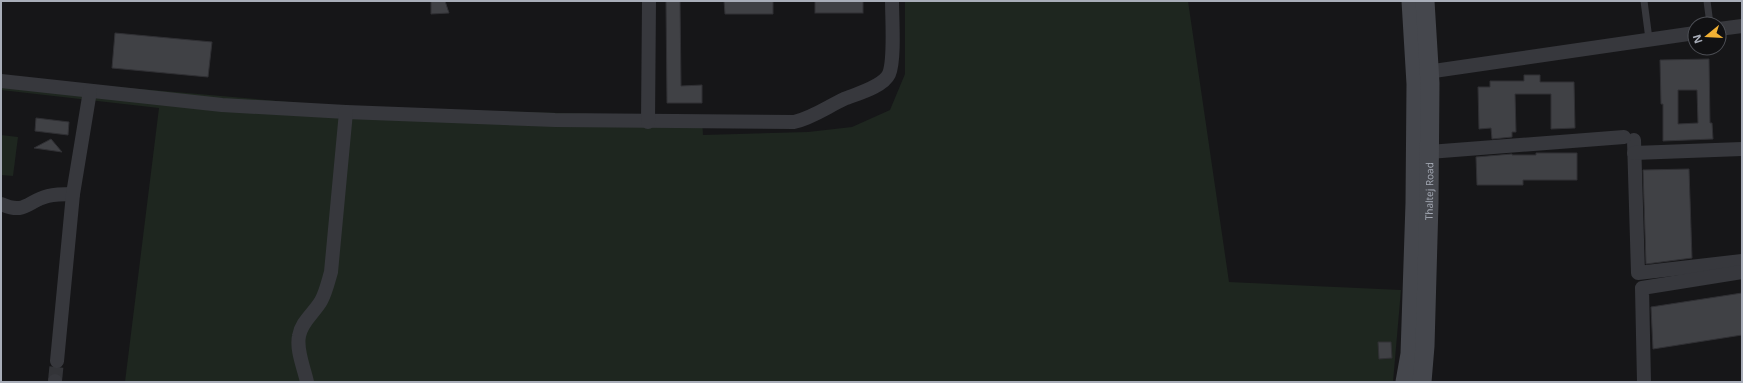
<svg xmlns="http://www.w3.org/2000/svg" width="1743" height="383" font-family="'Open Sans',sans-serif">
	<style>
		.green { fill: #1e261f }
		.building { fill: #404145; stroke: #303034; fill-rule: evenodd }
		.lines { fill: none; stroke-linecap: round; stroke-linejoin: round }
		.street-tunnel { stroke: #333438; stroke-width: 14; stroke-dasharray: 14 7; stroke-linecap: butt }
		.lane { stroke: #37383d; stroke-width: 7 }
		.street { stroke: #37383d; stroke-width: 14 }
		.secondary { stroke: #45474d; stroke-width: 19 }
		.labels { text-anchor: middle; dominant-baseline: central; stroke-width: 3.5; stroke-linejoin: round; paint-order: stroke }
		.street-label { font-size: 10px; fill: #a8adb8; stroke: #111113 }
	</style>
	<rect width="100%" height="100%" fill="#161618"/>
	<g class="green">
		<polygon points="905,1 1188,1 1229,282 1401,290 1393,382 125,382 159,108 1,90 1,77 347,107 702,117 703,135 808,132 852,127 890,110 905,74"/>
		<polygon points="1,135 18,137 13,176 1,175"/>
	</g>
	<g class="building">
		<polygon points="431,1 445,1 449,13 431,14"/>
		<polygon points="666,1 680,1 681,86 702,85 702,103 667,103"/>
		<polygon points="724,1 773,1 773,14 725,14"/>
		<rect x="815" y="1" width="48" height="12"/>
		<polygon points="115,33 212,42 208,77 112,68"/>
		<path d="M1709 59 1710 123H1712L1713 139 1663 141V104H1661L1660 60ZM1678 90H1697L1698 123 1678 124Z"/>
		<polygon points="1524,75 1540,75 1540,82 1574,82 1575,128 1551,129 1551,94 1515,94 1516,132 1512,132 1512,137 1492,139 1491,128 1479,129 1478,87 1490,87 1490,81 1524,81"/>
		<polygon points="36,118 69,122 68,135 35,131"/>
		<polygon points="51,139 62,152 34,148"/>
		<polygon points="1536,153 1577,153 1577,180 1523,180 1523,185 1477,185 1476,157 1512,154 1512,155 1536,155"/>
		<polygon points="1689,169 1692,258 1646,264 1643,170"/>
		<polygon points="1742,293 1742,335 1653,349 1651,307"/>
		<polygon points="1378,342 1391,342 1392,358 1379,359"/>
	</g>
	<g class="lines">
		<polyline class="street-tunnel" points="55,381 57,361"/>
		<g class="lane">
			<polyline points="1644,1 1649,39"/>
			<polyline points="1707,1 1710,24"/>
		</g>
		<g class="street">
			<polyline points="1719,29 1742,26"/>
			<polyline points="1420,73 1695,33"/>
			<path d="M1 81 222 105 346 112 555 120 794 122C812 118 827 107 844 99 856 94 883 87 889 74 895 60 892 18 892 1"/>
			<polyline points="648,122 649,1"/>
			<polyline points="1634,140 1638,273 1742,261"/>
			<polyline points="1429,152 1624,137"/>
			<polyline points="1634,153 1742,149"/>
			<path d="M1 204C26 215 27 201 48 196 56 194 65 194 73 194"/>
			<polyline points="57,361 73,194 90,91"/>
			<polyline points="55,382 55,381"/>
			<path d="M307 382C304 368 296 350 299 336 301 322 314 313 321 301 326 292 328 282 331 272L346 112"/>
			<polyline points="1644,382 1642,288 1742,272"/>
		</g>
		<g class="secondary">
			<polyline points="1405,382 1410,354 1415,203 1416,84 1411,1"/>
			<path id="s1" d="M1422 382 1425 346 1429 203 1430 83 1425 1"/>
		</g>
	</g>
	<g class="labels">
		<g class="street-label">
			<text stroke="none"><textPath href="#s1" startOffset="191">Thaltej Road</textPath></text>
		</g>
	</g>
	<rect width="1743" height="383" fill="none" stroke="#a8adb8" stroke-width="4"/>
	<g transform="translate(1707 36) rotate(252)"><circle r="19" fill="#111113" stroke="#4d4f55"/>
	<path d="M0-3L7 15L0 10L-7 15Z" fill="#f2b134"/>
	<text y="-6" font-size="11" font-weight="bold" text-anchor="middle" fill="#a8adb8">N</text>
	</g>
</svg>
